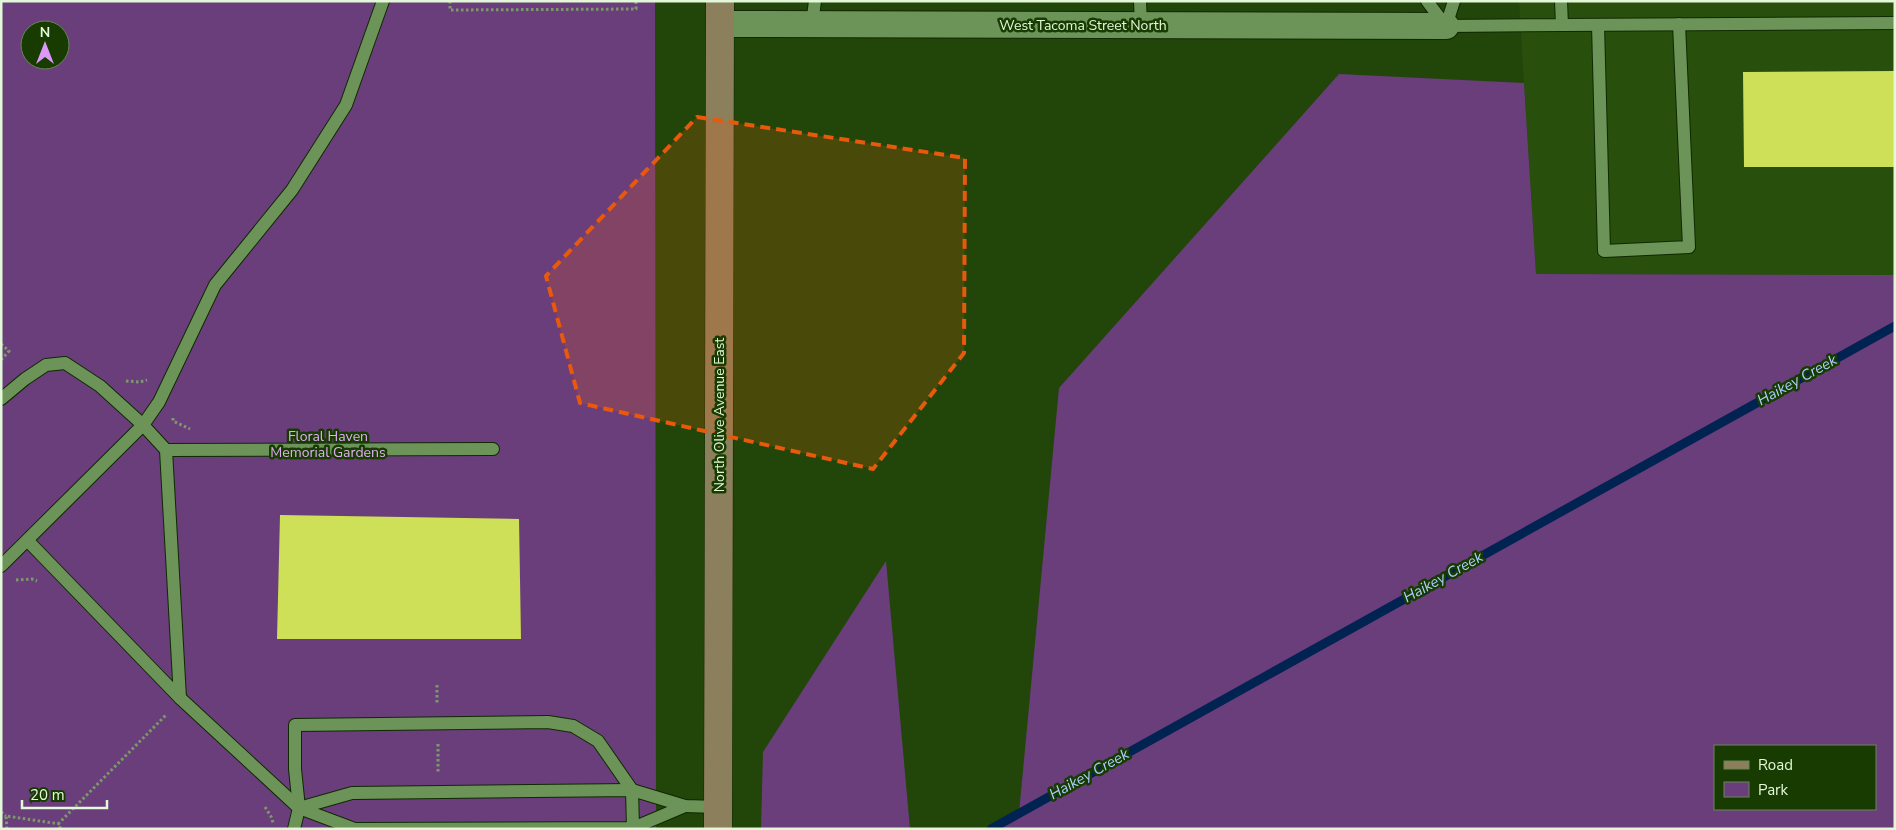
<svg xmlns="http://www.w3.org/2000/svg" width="1896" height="830" font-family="'Nunito Sans',sans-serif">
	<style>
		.built { fill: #28500c }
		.green { fill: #6a3e7b; fill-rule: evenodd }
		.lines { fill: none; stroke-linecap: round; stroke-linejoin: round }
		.stream { stroke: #002352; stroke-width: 9 }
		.building { fill: #cedf58 }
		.lane-casing { stroke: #0f2900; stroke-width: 14 }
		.street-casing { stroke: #0f2900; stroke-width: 28 }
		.secondary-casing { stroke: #0f2900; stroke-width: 29 }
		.path { stroke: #7c996b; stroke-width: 3; stroke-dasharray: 2.5 2.5; stroke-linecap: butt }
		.lane { stroke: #6c9459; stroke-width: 12 }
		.street { stroke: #6c9459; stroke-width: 26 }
		.secondary { stroke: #8c7f5b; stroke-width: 28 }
		.marked { fill: #e8590c; fill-opacity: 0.2; stroke: #e8590c; stroke-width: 4; stroke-dasharray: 10 6; stroke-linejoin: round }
		.labels { text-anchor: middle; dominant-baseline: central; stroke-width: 5; stroke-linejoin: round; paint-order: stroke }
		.street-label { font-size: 14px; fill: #e2f8d8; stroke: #173b00 }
		.park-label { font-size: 14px; fill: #e1aef6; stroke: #173b00 }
		.water-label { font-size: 15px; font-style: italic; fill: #add0ff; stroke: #173b00 }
	</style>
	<rect width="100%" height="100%" fill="#22450a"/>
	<polygon class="built" points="1519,1 1895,1 1895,275 1536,274"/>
	<g class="green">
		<path d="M1 1H655L656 829H1ZM30 30H60V60H30Z"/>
		<path d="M1339 74 1524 83 1536 274 1895 275V829H991L1019 813 1059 388ZM1715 746H1875V809H1715Z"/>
		<polygon points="886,561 910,829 761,829 763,752"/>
	</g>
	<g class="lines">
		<polyline class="stream" points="991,829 1895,326"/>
	</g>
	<g class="building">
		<polygon points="1895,71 1895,167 1744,167 1743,72"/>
		<polygon points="280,515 519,519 521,639 277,639"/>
	</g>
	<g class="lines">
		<g class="lane-casing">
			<g id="lane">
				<polyline points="1140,1 1141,25"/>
				<polyline points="1427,1 1445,25"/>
				<polyline points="812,24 815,1"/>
				<polyline points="1562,25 1895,23"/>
				<polyline points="1598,25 1604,251 1689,247 1679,24"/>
				<polyline points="1446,26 1562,25 1561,1"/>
				<polyline points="1446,26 1454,1"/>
				<polyline points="1,399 25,379 46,365 65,363 100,386 143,425 166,450 180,698"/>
				<polyline points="166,450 493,449"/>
				<polyline points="28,541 180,698 299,808 294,829"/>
				<polyline points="1,566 143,425 159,402 215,285 292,190 346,105 383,1"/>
				<polyline points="299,808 295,769 295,725 548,722 573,726 598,741 632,790 633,828"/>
				<polyline points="299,808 352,793 632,790 685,806 718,807"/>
				<polyline points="299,808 355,829 633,828 685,806"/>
			</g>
		</g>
		<g class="street-casing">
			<polyline id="street" points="720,24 1446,26"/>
		</g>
		<g class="secondary-casing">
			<polyline id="secondary" points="718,829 720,1"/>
		</g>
		<g class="path">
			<polyline points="450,1 450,10 636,9 636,1"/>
			<polyline points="1,344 9,351 1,360"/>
			<polyline points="126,381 140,382 147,380"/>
			<polyline points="173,418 173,421 190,429"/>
			<polyline points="16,580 32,579 37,581"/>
			<polyline points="437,685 437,703"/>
			<polyline points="438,744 438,773"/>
			<polyline points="265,807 272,818 273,823"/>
			<polyline points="1,812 6,816"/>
			<polyline points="58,824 167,714"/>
			<polyline points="7,829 6,816 60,824 60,829"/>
		</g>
		<use href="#lane" class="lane"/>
		<use href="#street" class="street"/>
		<use href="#secondary" class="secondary"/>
	</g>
	<path class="marked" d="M697 117 965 158 964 353 873 469 580 403 546 276Z"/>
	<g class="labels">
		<g class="street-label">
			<text x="1083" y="25">West Tacoma Street North</text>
			<text transform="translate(719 415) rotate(-90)">North Olive Avenue East</text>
		</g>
		<g class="park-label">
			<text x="328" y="436">Floral Haven<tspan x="328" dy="16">Memorial Gardens</tspan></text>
		</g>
		<g class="water-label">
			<text transform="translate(1797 380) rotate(-29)">Haikey Creek</text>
			<text transform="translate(1443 577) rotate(-29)">Haikey Creek</text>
			<text transform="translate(1089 774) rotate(-29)">Haikey Creek</text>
		</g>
	</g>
	<rect width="1896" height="830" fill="none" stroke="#e2f8d8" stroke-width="5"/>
	<rect x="1714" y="745" width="162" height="65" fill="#173b00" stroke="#688756"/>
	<rect x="1724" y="761" width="25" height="8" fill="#8c7f5b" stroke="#688756"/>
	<text x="1758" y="770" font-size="15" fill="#e2f8d8">Road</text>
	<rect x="1724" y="782" width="25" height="15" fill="#6a3e7b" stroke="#688756"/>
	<text x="1758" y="795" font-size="15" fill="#e2f8d8">Park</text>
	<g transform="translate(45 45)"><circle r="24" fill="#173b00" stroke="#688756"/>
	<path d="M0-4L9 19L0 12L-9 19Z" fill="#db99f5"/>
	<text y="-8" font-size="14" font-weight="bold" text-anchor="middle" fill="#e2f8d8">N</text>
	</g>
	<path d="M22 800v8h85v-8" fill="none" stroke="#e2f8d8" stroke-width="2.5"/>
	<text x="30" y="800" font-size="15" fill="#e2f8d8" stroke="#173b00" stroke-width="4" paint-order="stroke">20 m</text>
</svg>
